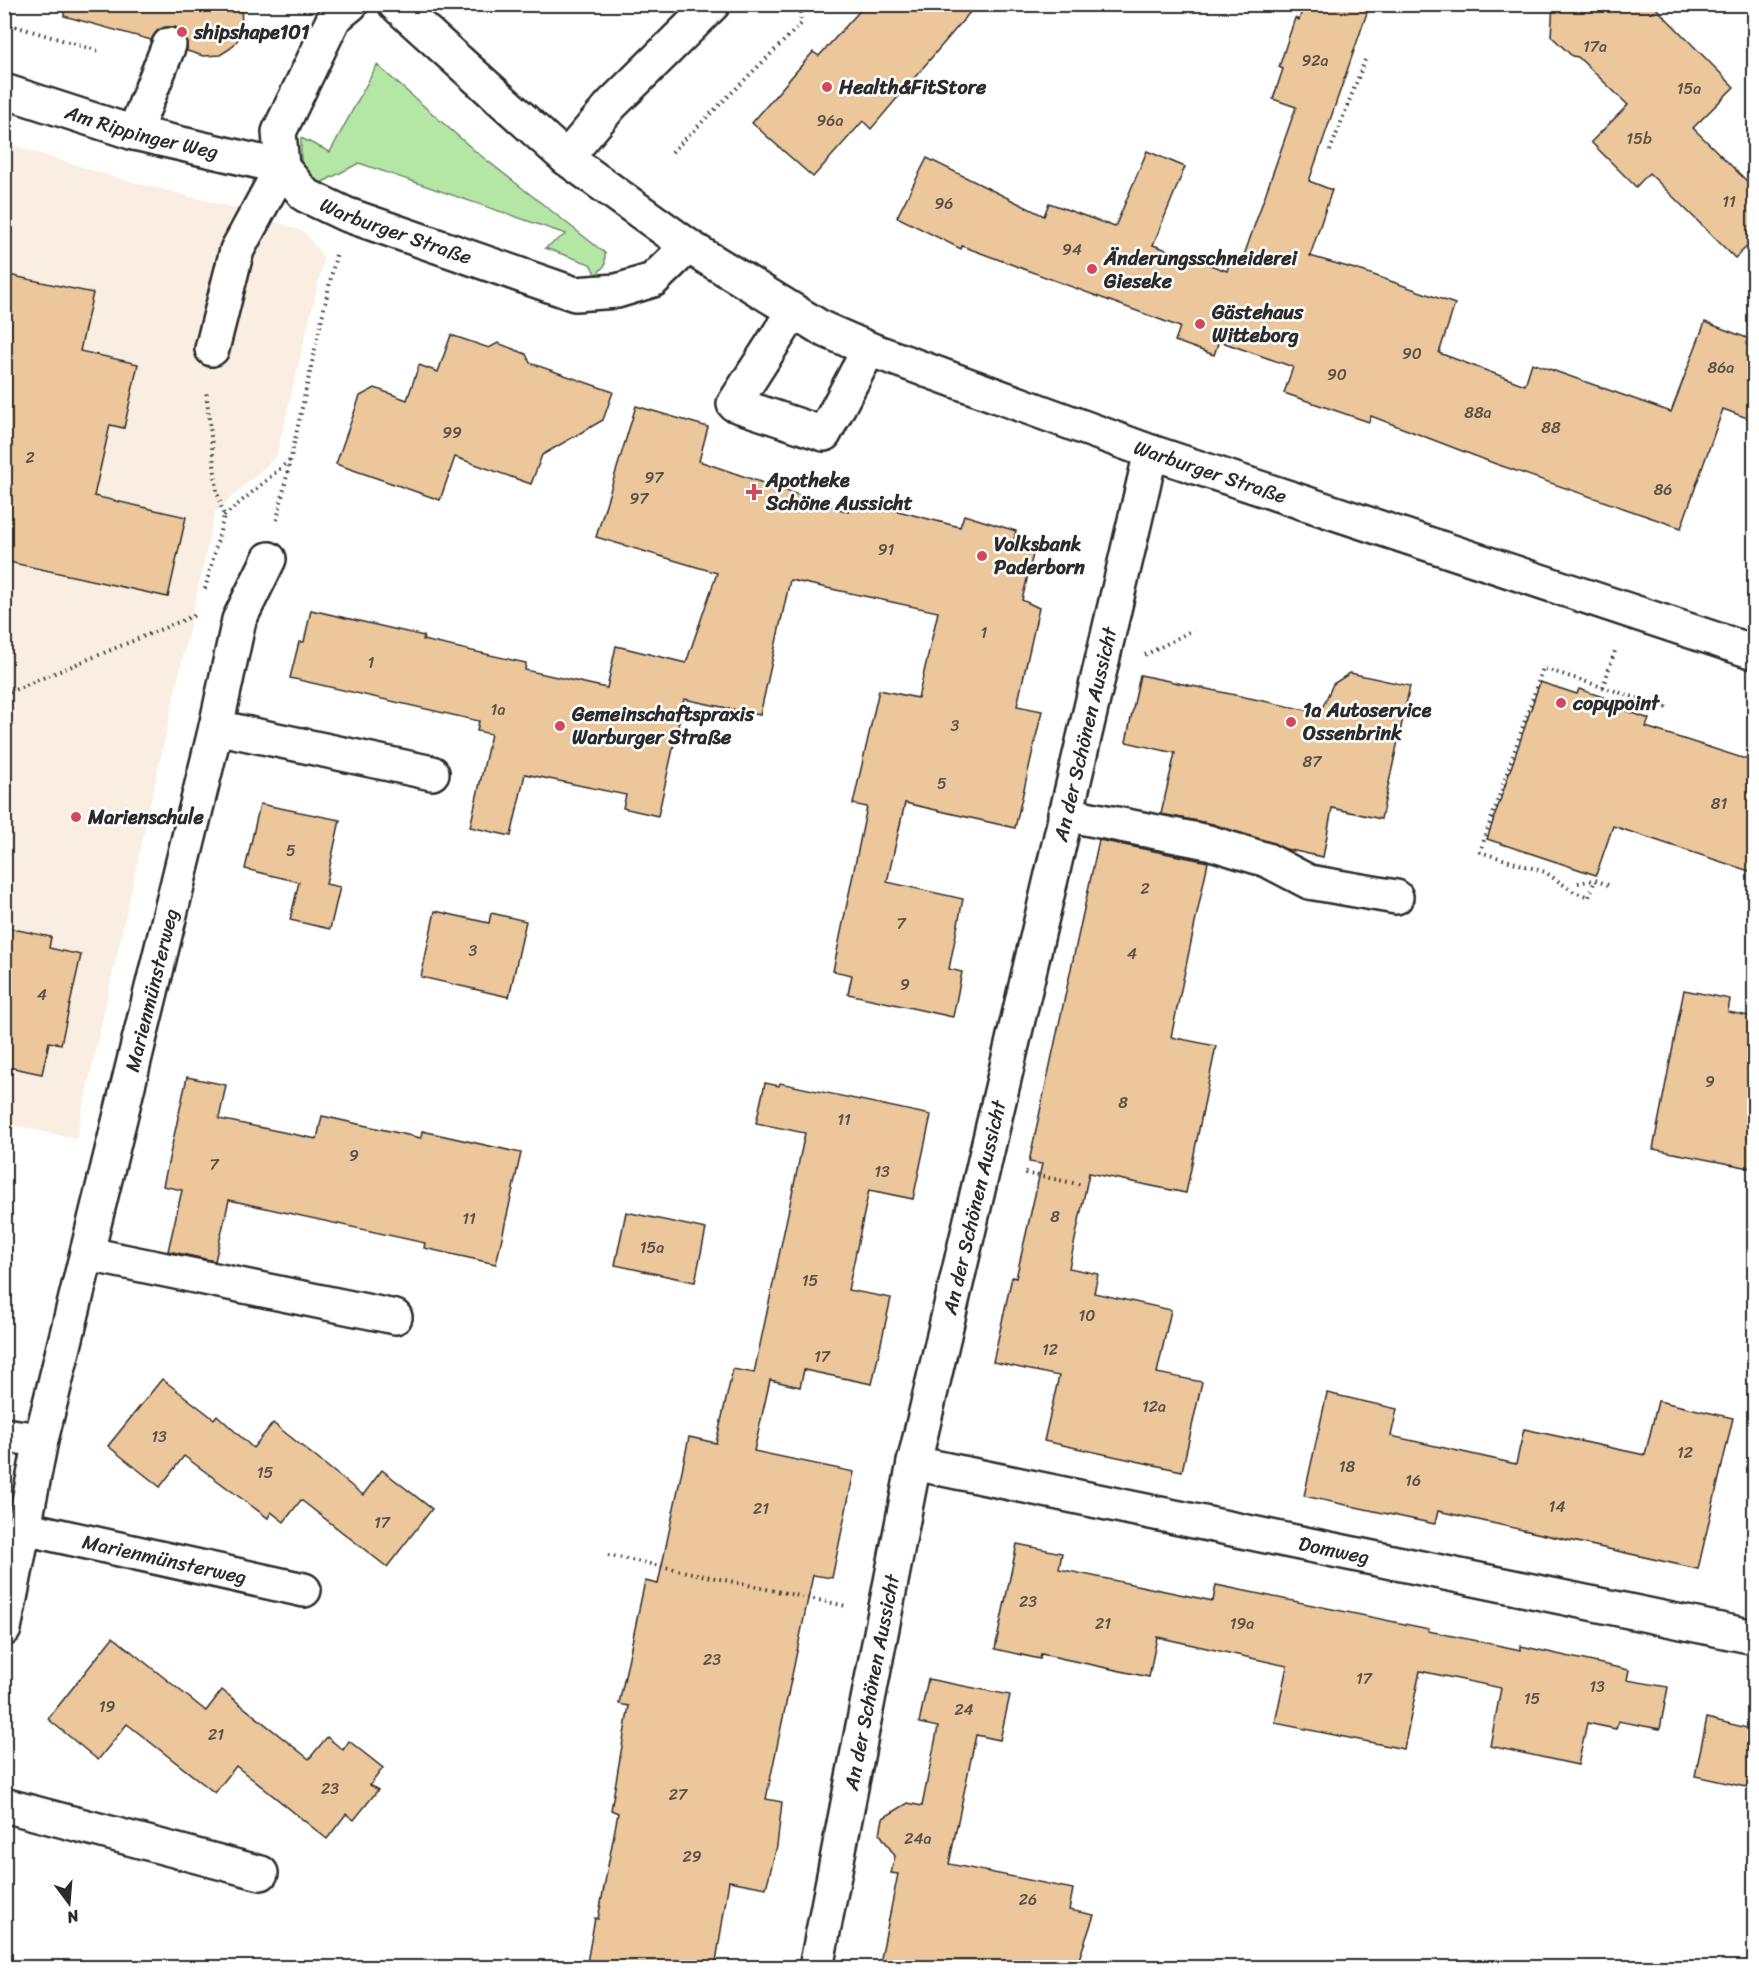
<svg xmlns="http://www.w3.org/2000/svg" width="1759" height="1972" font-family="Sriracha,sans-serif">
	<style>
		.built { fill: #f9eee1 }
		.green { fill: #b4e6a6; stroke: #708868; stroke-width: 1.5 }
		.building { fill: #ecc79c; stroke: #2b2b2b; stroke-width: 1.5 }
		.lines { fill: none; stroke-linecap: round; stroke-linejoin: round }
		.minor-casing { stroke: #2b2b2b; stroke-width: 38 }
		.major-casing { stroke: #2b2b2b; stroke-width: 38 }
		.path { stroke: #2b2b2b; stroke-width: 4; stroke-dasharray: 1.5 4.5; stroke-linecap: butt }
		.minor { stroke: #fff; stroke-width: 33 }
		.major { stroke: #fff; stroke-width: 33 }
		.poi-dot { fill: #d1495b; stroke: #fff; stroke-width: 2 }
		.labels { text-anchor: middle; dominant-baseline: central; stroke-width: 5; stroke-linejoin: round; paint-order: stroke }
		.number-label { font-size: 16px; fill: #5b5247 }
		.poi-label { font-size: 20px; font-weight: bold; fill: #2b2b2b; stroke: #fff; text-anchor: start }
		.street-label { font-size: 20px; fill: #2b2b2b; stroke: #fff }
	</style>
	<rect width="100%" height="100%" fill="#fff"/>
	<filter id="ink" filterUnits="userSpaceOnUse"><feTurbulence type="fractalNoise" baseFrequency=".0167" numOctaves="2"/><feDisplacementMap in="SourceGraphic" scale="12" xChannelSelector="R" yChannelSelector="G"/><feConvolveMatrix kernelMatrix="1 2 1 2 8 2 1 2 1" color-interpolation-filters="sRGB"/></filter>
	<g filter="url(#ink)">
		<polygon class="built" points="5,143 117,178 231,207 305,232 324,259 276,457 215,512 76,1139 5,1123"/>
		<polygon class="green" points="377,65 475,151 605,253 605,265 596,275 590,264 545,248 566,234 359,163 319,184 301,162 301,138 330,152"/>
		<g class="building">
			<polygon points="65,4 241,4 242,27 240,37 231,48 220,55 203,56 187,51 187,42 184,34 175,27 166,27 158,30 151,40 64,16"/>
			<polygon points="866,4 977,4 871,129 863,121 813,177 752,123 813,52 819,56"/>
			<polygon points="1304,4 1370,4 1309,181 1332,190 1310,256 1365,272 1455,304 1439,353 1525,385 1532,363 1671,412 1705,322 1755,341 1755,421 1723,409 1681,528 1496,464 1371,416 1369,422 1284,393 1293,367 1219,341 1214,355 1175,341 1180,327 962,246 961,249 897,217 927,158 1044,216 1049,203 1115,227 1147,151 1185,167 1153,245 1227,271 1231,258 1242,261 1296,107 1273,99 1283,69 1279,67 1295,18 1299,20"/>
			<polygon points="1553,4 1652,4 1734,87 1693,128 1755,189 1755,239 1735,258 1649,173 1636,187 1591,142 1628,105 1578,57 1572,56 1551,36"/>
			<polygon points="4,274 93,293 80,351 138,364 124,428 110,425 94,496 186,517 168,597 4,561"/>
			<polygon points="451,335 489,348 498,343 526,354 530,363 613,392 603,420 542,455 531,484 455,457 440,500 336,464 360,396 375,388 407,400 419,365 438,372"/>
			<polygon points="636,406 708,427 699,461 848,512 851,499 960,527 964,515 1016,531 1013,543 1034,550 1022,600 1039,608 1017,706 1042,711 1015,828 905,803 887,882 963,899 949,969 962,972 953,1017 848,994 852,975 833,971 867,807 853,804 879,690 918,698 938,612 790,580 760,715 684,699 658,816 623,808 626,795 525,774 511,836 470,827 491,734 477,731 479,721 290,678 299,642 304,642 311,610 424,636 423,640 526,663 525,670 607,688 616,646 686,663 717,573 596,537"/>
			<polygon points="1350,673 1410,686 1381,819 1332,808 1323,857 1286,849 1213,824 1161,814 1175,753 1126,742 1140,675 1320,713 1333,684"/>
			<polygon points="1540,682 1577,694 1579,689 1618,702 1617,707 1649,719 1646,727 1755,762 1755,873 1613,826 1596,875 1487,839"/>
			<polygon points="260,804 340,820 326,884 340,887 330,929 290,920 299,882 245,869"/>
			<polygon points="1099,840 1208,862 1171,1037 1216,1046 1186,1193 1089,1173 1069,1268 1098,1274 1094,1293 1171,1310 1157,1373 1202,1382 1182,1471 1044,1441 1059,1376 993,1362 1012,1277 1016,1278 1042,1164 1029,1162"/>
			<polygon points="435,911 489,923 491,913 526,921 509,997 421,977"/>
			<polygon points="4,927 51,937 49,948 81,955 61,1044 49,1042 42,1074 4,1066"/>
			<polygon points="1684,990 1730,999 1728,1012 1755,1017 1755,1169 1653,1149"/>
			<polygon points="187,1077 226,1085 219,1119 317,1139 322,1116 421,1138 422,1131 521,1153 496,1264 424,1248 425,1243 229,1200 215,1261 168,1251 182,1190 163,1186"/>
			<polygon points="765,1083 779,1086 780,1083 931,1115 913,1199 869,1190 848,1290 891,1298 872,1384 804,1370 800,1387 770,1380 754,1451 854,1472 832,1578 813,1575 766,1799 782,1802 777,1846 766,1888 729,1881 715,1968 586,1968 595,1918 598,1919 618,1813 611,1810 629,1706 619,1704 645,1581 658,1584 689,1437 716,1443 733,1369 754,1373 805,1133 756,1123"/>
			<polygon points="626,1212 706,1229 695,1282 615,1265"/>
			<polygon points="162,1379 214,1419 217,1415 253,1448 273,1423 363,1495 382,1470 432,1509 387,1567 301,1500 284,1522 271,1512 268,1518 184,1456 160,1487 108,1446"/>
			<polygon points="1327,1393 1397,1409 1391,1436 1516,1464 1524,1429 1645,1455 1658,1401 1733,1418 1698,1569 1438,1511 1435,1524 1304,1496"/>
			<polygon points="1017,1544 1062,1553 1059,1569 1213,1601 1216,1585 1429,1629 1428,1631 1521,1650 1521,1646 1629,1670 1627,1680 1668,1687 1660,1729 1618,1721 1616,1729 1587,1723 1578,1765 1490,1746 1501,1688 1420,1671 1404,1749 1275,1723 1287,1666 1157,1637 1149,1677 1041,1654 1040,1659 995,1649"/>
			<polygon points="113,1637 206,1711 222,1690 309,1759 327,1737 343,1750 349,1741 383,1768 370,1785 378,1790 354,1820 346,1814 327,1839 236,1766 215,1793 127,1724 98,1760 48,1719"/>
			<polygon points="928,1679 1010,1695 1000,1740 976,1735 949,1864 1073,1889 1069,1910 1094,1915 1076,1968 879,1968 898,1874 891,1873 895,1856 880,1834 883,1818 908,1803 922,1806 938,1727 919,1723"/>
			<polygon points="1707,1718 1755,1730 1755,1789 1695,1776"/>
		</g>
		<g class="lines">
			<g class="minor-casing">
				<g id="minor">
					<path id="s1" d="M351 4 334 18 279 132 282 167 305 195 345 214 575 294 617 291 653 280 688 246"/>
					<path id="s2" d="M4 91 134 133 282 167"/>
					<polyline points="134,133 169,45"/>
					<polyline points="566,158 611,105 713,4"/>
					<polyline points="793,312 734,404 824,434 869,349"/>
					<polyline points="212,349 237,250 282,167"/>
					<polyline points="216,727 432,773"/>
					<polyline points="1065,814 1208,842 1267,860 1309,882 1396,897"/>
					<polyline points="88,1254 395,1317"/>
					<polyline points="4,1435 41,1440"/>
					<path id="s3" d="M914 1463 1754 1637"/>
					<path id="s4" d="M24 1528 304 1590"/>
					<path id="s5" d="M4 1629 41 1440 216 727 239 620 269 559"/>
					<polyline points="4,1805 261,1873"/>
					<path id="s6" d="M816 1968 914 1463 1151 452"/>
				</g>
			</g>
			<g class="major-casing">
				<g id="major">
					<path id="s7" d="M395 4 566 158 688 246 823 329 869 349 1151 452 1754 652"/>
				</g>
			</g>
			<g class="path">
				<polyline points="4,23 99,51"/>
				<polyline points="1330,151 1365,60"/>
				<polyline points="672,152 801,24 800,4"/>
				<polyline points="224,516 289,461"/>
				<polyline points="277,520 336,255"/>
				<polyline points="205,589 224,516 217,492 206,390"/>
				<polyline points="1145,655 1193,630"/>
				<polyline points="1603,687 1616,648"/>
				<polyline points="4,694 198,614"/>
				<polyline points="1578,883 1594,880"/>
				<polyline points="1608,885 1595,880 1589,897 1574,892 1545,872 1480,852 1543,668 1668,708"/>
				<polyline points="1025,1173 1083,1185"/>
				<polyline points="608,1555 846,1606"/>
			</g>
			<use href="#minor" class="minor"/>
			<use href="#major" class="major"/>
		</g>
	</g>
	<g class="poi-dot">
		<circle cx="182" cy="32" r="6"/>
		<circle cx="827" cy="87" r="6"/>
		<circle cx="1092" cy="269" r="6"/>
		<circle cx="1200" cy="324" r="6"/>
		<path d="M751 483h6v6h6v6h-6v6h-6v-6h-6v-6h6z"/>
		<circle cx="982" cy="556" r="6"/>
		<circle cx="1561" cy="703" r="6"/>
		<circle cx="1291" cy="722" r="6"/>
		<circle cx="560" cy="726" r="6"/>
		<circle cx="76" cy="817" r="6"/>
	</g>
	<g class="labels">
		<g class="number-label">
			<text x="1595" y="46">17a</text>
			<text x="1315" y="60">92a</text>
			<text x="1689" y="88">15a</text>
			<text x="830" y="120">96a</text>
			<text x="1639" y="138">15b</text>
			<text x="1729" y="201">11</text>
			<text x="944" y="203">96</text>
			<text x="1072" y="249">94</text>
			<text x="1412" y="353">90</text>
			<text x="1721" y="367">86a</text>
			<text x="1337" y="374">90</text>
			<text x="1478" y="412">88a</text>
			<text x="1551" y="427">88</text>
			<text x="452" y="432">99</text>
			<text x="30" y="457">2</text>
			<text x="654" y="477">97</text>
			<text x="1663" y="489">86</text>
			<text x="639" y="498">97</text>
			<text x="886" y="549">91</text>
			<text x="984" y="632">1</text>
			<text x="371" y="662">1</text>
			<text x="498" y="709">1a</text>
			<text x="955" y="725">3</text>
			<text x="1312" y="761">87</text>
			<text x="942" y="783">5</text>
			<text x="1719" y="803">81</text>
			<text x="291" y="850">5</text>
			<text x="1145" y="888">2</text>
			<text x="901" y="923">7</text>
			<text x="473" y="950">3</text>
			<text x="1132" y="953">4</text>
			<text x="905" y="984">9</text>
			<text x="42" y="994">4</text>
			<text x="1710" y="1081">9</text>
			<text x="1123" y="1102">8</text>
			<text x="844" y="1119">11</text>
			<text x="354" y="1155">9</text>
			<text x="214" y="1164">7</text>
			<text x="882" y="1171">13</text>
			<text x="1055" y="1216">8</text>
			<text x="469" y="1218">11</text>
			<text x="652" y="1247">15a</text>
			<text x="810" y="1280">15</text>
			<text x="1087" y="1315">10</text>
			<text x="1050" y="1349">12</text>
			<text x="822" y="1356">17</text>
			<text x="1154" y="1406">12a</text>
			<text x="159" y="1436">13</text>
			<text x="1685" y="1452">12</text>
			<text x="1347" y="1466">18</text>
			<text x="265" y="1472">15</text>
			<text x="1413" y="1480">16</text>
			<text x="1557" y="1506">14</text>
			<text x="761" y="1508">21</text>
			<text x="382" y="1522">17</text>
			<text x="1028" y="1601">23</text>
			<text x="1103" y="1623">21</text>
			<text x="1242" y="1623">19a</text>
			<text x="712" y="1659">23</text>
			<text x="1364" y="1678">17</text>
			<text x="1597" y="1686">13</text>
			<text x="1532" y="1698">15</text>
			<text x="107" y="1706">19</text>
			<text x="964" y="1709">24</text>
			<text x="216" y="1734">21</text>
			<text x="330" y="1788">23</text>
			<text x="678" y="1794">27</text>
			<text x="918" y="1838">24a</text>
			<text x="692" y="1856">29</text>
			<text x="1028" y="1899">26</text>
		</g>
		<g class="poi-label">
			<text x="194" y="32">shipshape101</text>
			<text x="839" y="87">Health&amp;FitStore</text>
			<text x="1104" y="258">Änderungsschneiderei<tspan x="1104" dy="23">Gieseke</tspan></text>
			<text x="1212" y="312">Gästehaus<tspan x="1212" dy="23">Witteborg</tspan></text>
			<text x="766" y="480">Apotheke<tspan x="766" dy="23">Schöne Aussicht</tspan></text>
			<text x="994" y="544">Volksbank<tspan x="994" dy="23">Paderborn</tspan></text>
			<text x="1573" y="703">copypoint</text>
			<text x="1303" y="710">1a Autoservice<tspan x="1303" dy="23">Ossenbrink</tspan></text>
			<text x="572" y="714">Gemeinschaftspraxis<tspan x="572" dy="23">Warburger Straße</tspan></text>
			<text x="88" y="817">Marienschule</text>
		</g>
		<g class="street-label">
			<text stroke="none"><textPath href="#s2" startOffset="144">Am Rippinger Weg</textPath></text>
			<text stroke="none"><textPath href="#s1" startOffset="318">Warburger Straße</textPath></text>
			<text stroke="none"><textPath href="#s7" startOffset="952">Warburger Straße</textPath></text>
			<text stroke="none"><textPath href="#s6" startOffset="1263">An der Schönen Aussicht</textPath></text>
			<text stroke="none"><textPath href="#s5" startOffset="656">Marienmünsterweg</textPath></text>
			<text stroke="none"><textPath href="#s6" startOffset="777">An der Schönen Aussicht</textPath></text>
			<text stroke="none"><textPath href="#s3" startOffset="429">Domweg</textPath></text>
			<text stroke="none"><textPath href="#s4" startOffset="144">Marienmünsterweg</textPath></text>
			<text stroke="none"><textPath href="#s6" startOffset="291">An der Schönen Aussicht</textPath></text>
		</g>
	</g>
	<rect width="1759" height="1972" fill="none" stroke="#fff" stroke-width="24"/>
	<rect x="12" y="12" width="1735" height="1948" fill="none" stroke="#2b2b2b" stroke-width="2" filter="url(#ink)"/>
	<g transform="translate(69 1903) rotate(164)" stroke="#ffffff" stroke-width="4.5" paint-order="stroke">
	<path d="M0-4.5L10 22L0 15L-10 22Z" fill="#2b2b2b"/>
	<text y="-9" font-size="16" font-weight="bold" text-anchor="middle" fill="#2b2b2b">N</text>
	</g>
</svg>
